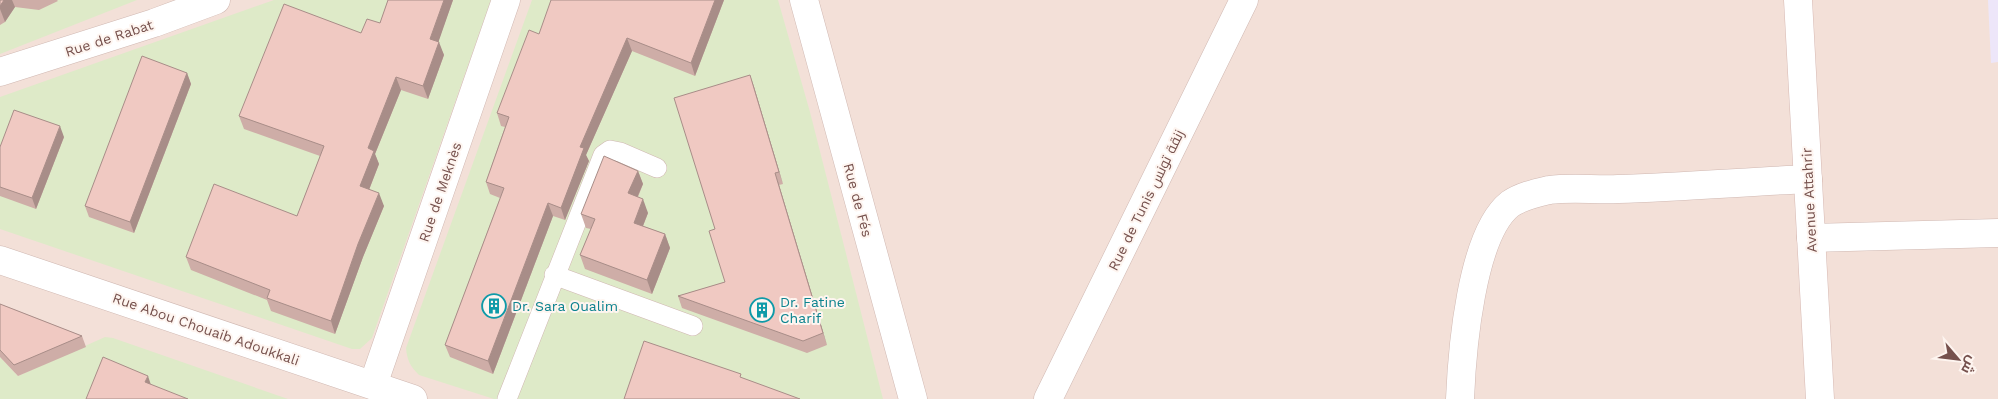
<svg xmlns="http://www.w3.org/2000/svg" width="1998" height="399" font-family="'Work Sans',Cairo,sans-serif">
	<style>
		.residential { fill: #f3e0d8 }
		.education { fill: #ede6f9 }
		.green { fill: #deeac8 }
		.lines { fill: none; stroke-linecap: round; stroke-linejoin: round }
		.lane-casing { stroke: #d0b8b2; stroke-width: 20 }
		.street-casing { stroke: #d0b8b2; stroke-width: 29 }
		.secondary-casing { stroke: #d6b8b2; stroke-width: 29 }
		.lane { stroke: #fff; stroke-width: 19 }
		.street { stroke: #fff; stroke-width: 28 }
		.secondary { stroke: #fff; stroke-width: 28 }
		.wall { fill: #ceada7 }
		.shaded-wall { fill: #a88d88 }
		.building { fill: #f0c9c2; stroke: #a88d88 }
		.labels { text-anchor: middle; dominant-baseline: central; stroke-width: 4; stroke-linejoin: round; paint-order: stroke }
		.street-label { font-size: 14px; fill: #76514d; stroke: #fef5f0 }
		.culture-label { font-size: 14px; fill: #0d838f; stroke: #fef5f0; text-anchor: start }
	</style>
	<rect width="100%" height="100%" fill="#fcf0ea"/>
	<rect class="residential" x="0" y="0" width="1998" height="399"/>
	<polygon class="education" points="1988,0 1998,0 1998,62 1991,63"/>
	<g class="green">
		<polygon points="0,0 137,0 0,54"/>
		<polygon points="274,0 491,0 372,338 360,349 352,349 0,229 0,97"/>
		<path d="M532 0H778L810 112 883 399H494L419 375C410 366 407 360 406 348Z"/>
		<polygon points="105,337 113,338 288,399 0,399 0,357 18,376"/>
	</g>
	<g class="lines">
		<g class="lane-casing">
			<g id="lane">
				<polyline points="554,275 693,326"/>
				<polyline points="507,399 603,155 610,150 620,152 657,168"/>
			</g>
		</g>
		<g class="street-casing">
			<g id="street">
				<polyline points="804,0 913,399"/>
				<polyline points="0,72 154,23 216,0"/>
				<polyline points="1811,238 1998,233"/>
				<polyline points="0,260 413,399"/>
				<polyline points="373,385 506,0"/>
				<polyline points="1048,399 1244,0"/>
				<path d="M1460 399C1462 351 1471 235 1510 204 1522 196 1536 193 1549 190 1571 187 1595 190 1618 189 1681 187 1745 182 1808 179"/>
			</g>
		</g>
		<g class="secondary-casing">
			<polyline id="secondary" points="1798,0 1820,399"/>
		</g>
		<use href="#lane" class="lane"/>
		<use href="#street" class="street"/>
		<use href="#secondary" class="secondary"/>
	</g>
	<g class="wall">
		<polygon points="0,0 57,0 58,1 39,10 15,7 5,22 0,25"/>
		<polygon points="388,0 453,0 438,42 444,55 428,99 401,90 375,154 379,164 369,190 384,206 363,257 335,334 271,311 267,300 191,270 186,257 297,216 320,156 244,129 239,116 361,33 380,23"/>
		<polygon points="724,0 695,76 632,51 586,155 589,161 565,220 553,216 493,374 450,357 445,345 500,198 490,194 486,182 505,127 501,126 497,113 539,34"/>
		<polygon points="187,73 191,84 134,233 89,217 85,206"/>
		<polygon points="750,75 754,87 783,184 779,185 827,345 807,353 682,308 678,296 725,282 715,229"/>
		<polygon points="64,137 36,209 0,196 0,147"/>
		<polygon points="638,171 643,184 638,197 648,213 643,226 665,234 670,248 652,294 585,269 580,255 591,229 586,228 581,214"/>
		<polygon points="0,304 82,336 86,347 18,376 0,357"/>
	</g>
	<g class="shaded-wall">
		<polygon points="4,0 12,0 15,7 5,22 0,9 0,6"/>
		<polygon points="444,0 453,0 435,52 430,39"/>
		<polygon points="715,0 724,0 695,76 691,63"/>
		<polygon points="627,38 632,51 586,155 589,161 565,220 561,208 580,147"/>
		<polygon points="439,42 444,55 428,99 423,86"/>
		<polygon points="187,73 191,84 134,233 130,222"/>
		<polygon points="750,75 754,87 783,184 779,172"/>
		<polygon points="396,77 401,90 375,154 379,164 365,200 360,186 368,148"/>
		<polygon points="60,126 64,137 36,209 32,198"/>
		<polygon points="638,171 643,184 633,207 628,193"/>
		<polygon points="775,173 779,185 827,345 823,333"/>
		<polygon points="379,193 384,206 363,257 335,334 331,321 358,244"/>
		<polygon points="643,199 648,213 639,236 634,223"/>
		<polygon points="548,203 553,216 493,374 488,361"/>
		<polygon points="665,234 670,248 652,294 647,280"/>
		<polygon points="148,376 152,388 145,382"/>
	</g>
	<g class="building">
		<polygon points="0,0 4,0 0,6"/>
		<polygon points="388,0 444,0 430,39 439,42 423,86 396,77 368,148 374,151 360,186 379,193 358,244 331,321 267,298 270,290 186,257 214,184 297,216 324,146 239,116 284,4 361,33 367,19 380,23"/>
		<polygon points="551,0 715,0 691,63 627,38 580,147 584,148 561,208 548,203 488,361 445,345 504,188 486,182 509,117 497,113 529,30 539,34"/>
		<polygon points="142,56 187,73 130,222 85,206"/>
		<polygon points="750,75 779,172 775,173 823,333 803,341 678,296 725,282 709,231 715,229 674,98"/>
		<polygon points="14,110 60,126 32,198 0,187 0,147"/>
		<polygon points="604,156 638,171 628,193 643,199 634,223 665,234 647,280 580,255 595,219 581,214"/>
		<polygon points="0,304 82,336 14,365 0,350"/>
		<polygon points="644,341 741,374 740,377 800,399 624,399"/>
		<polygon points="103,357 148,376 145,382 188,399 86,399"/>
	</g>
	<defs>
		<g id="building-ring" transform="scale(1.25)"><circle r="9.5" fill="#fef5f0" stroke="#0f9aa8" stroke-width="1.5"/><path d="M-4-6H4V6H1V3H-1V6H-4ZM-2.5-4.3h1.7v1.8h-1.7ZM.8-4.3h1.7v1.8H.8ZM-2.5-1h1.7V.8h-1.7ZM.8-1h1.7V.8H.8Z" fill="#0f9aa8"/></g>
	</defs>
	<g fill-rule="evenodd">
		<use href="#building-ring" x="494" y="306"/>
		<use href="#building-ring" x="762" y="310"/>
	</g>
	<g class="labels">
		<g class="street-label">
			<text transform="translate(109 38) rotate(-18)">Rue de Rabat</text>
			<text transform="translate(440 192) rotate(-71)">Rue de Meknès</text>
			<text transform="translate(858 200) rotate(75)">Rue de Fés</text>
			<text transform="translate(1146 200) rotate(-64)">Rue de Tunis زنقة تونس</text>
			<text transform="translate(1809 200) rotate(-93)">Avenue Attahrir</text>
			<text transform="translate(206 329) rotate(19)">Rue Abou Chouaib Adoukkali</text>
		</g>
		<g class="culture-label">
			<text x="780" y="302">Dr. Fatine<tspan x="780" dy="16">Charif</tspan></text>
			<text x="512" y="306">Dr. Sara Oualim</text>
		</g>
	</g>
	<g transform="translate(1958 359) rotate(118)" stroke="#fef5f0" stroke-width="4" paint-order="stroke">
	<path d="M0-4L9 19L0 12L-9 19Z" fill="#76514d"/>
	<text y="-8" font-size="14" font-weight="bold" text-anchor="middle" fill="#76514d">ش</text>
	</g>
</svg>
